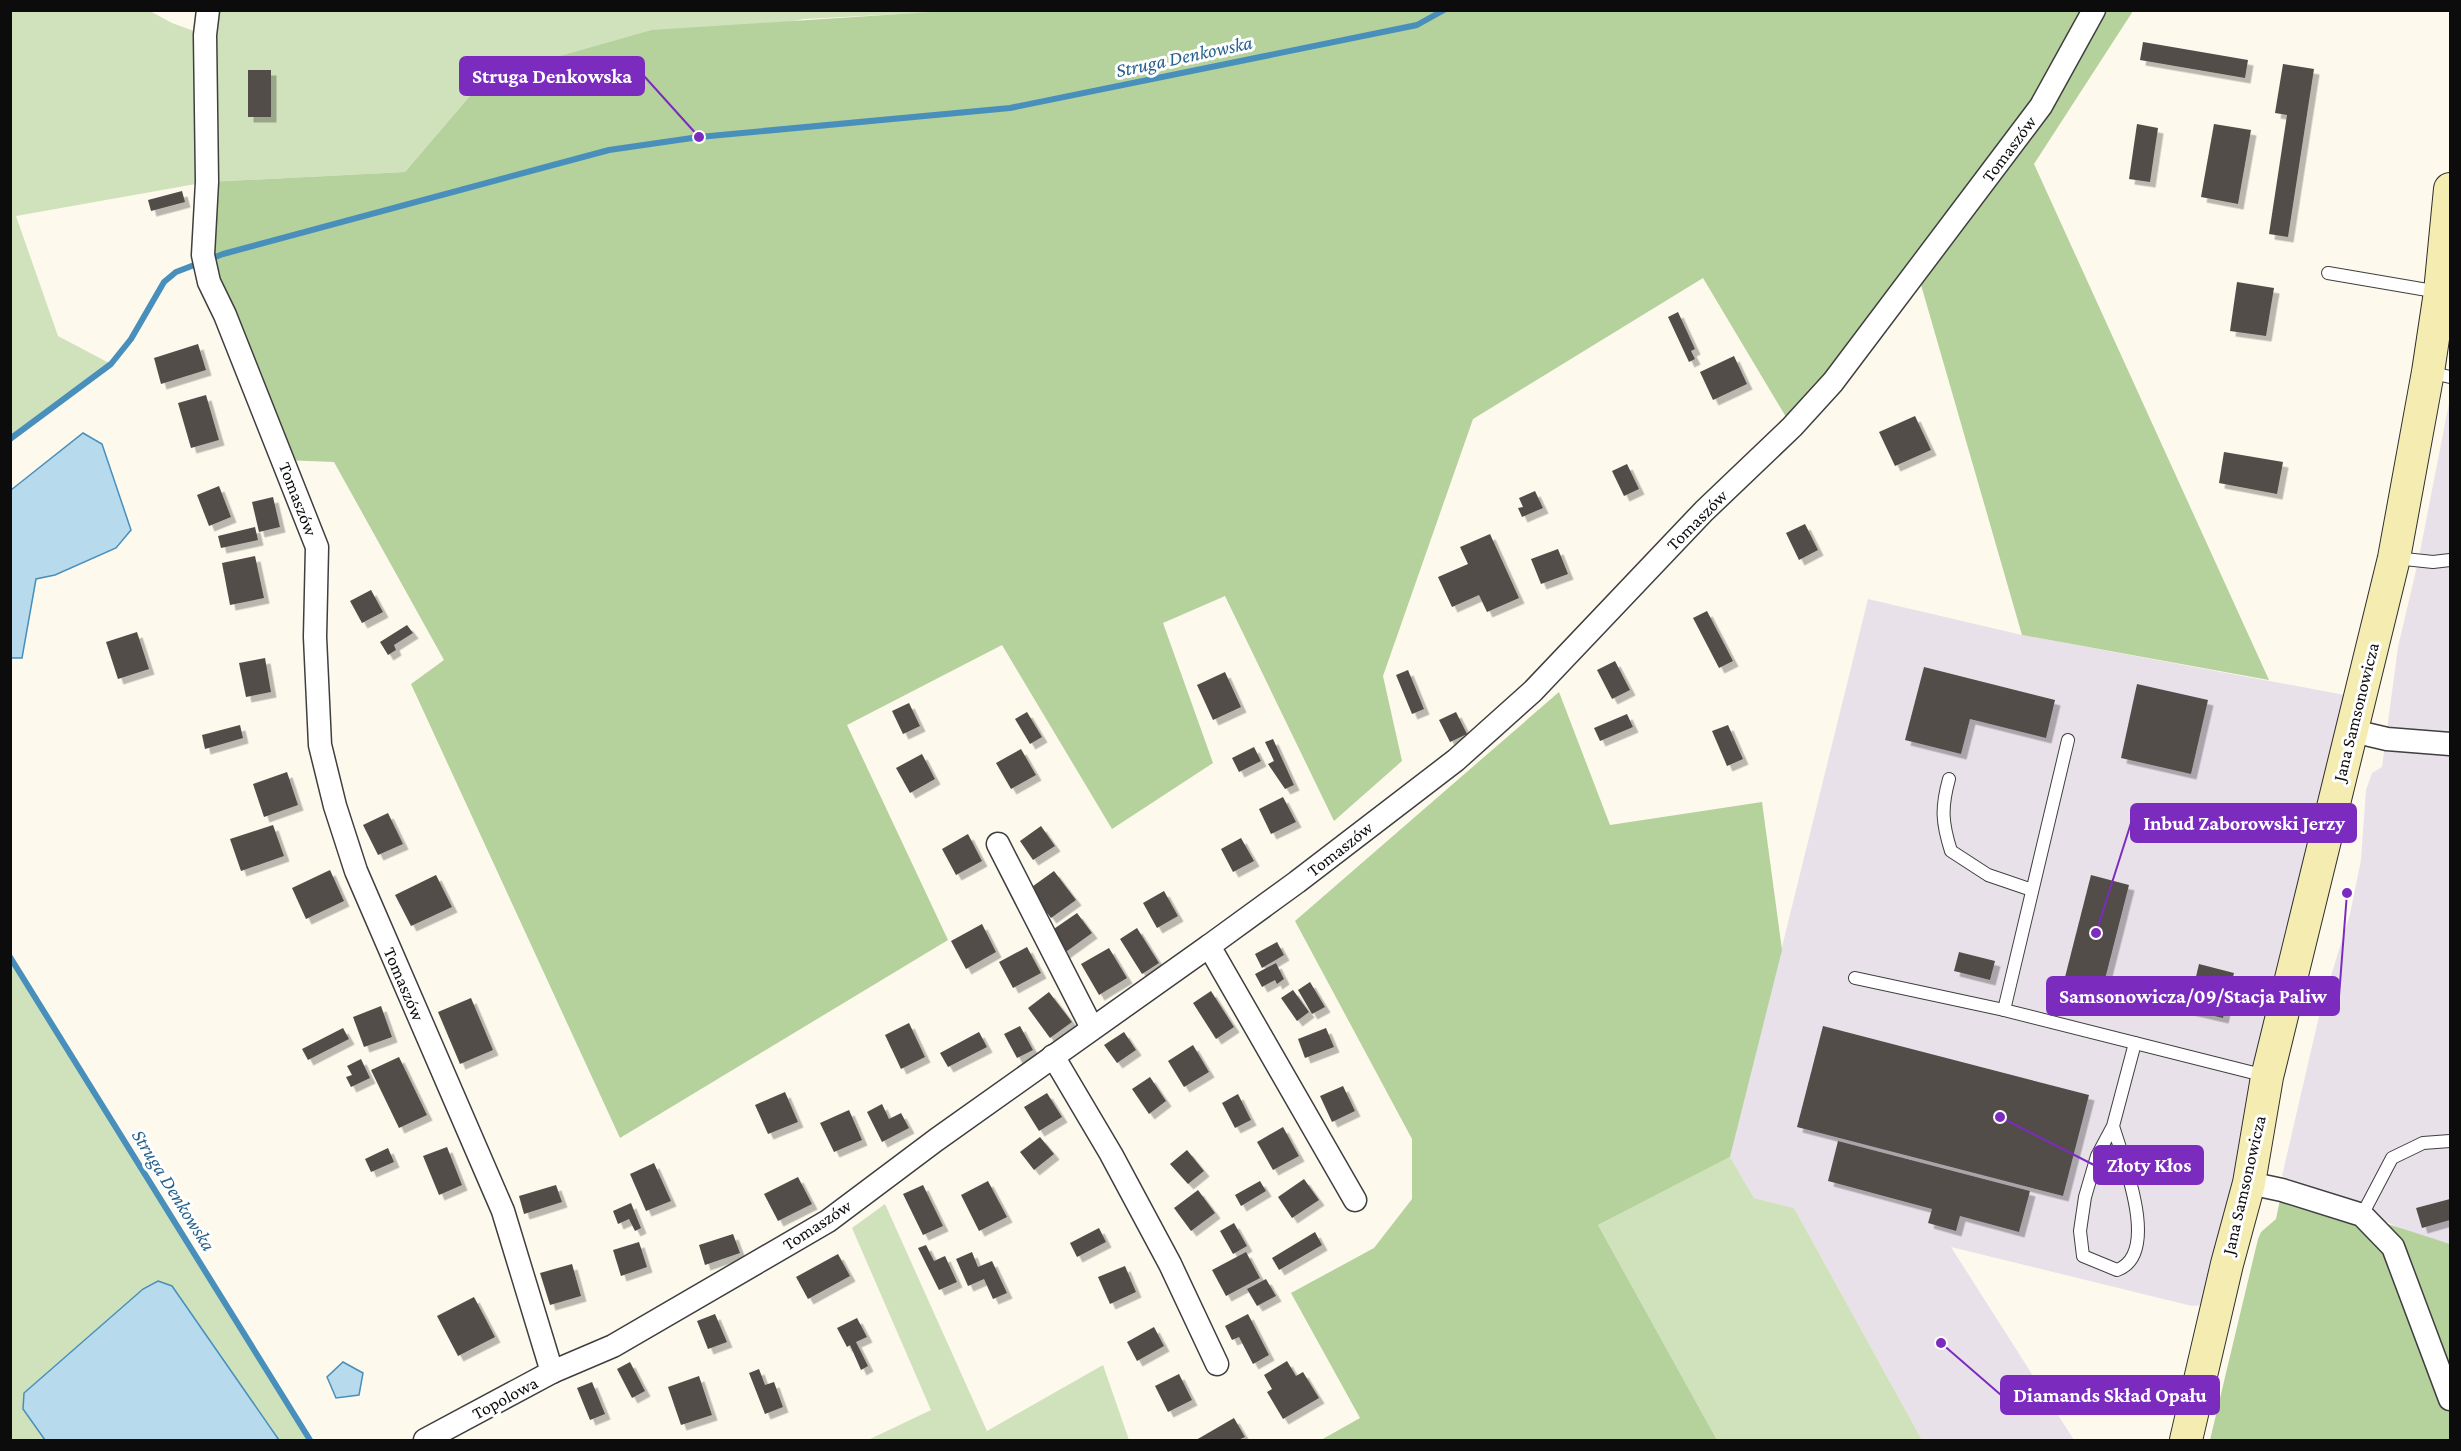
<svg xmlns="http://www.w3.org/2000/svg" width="2461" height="1451" font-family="'Crimson Pro',serif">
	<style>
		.industrial { fill: #e8e1e9 }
		.green { fill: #d0e2bb }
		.forest { fill: #b5d19c }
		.water { fill: #b8daed; stroke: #488fbb; stroke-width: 1.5 }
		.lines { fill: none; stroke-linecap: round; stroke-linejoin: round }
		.stream { stroke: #488fbb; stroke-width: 6 }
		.building { fill: #534d4a; filter: url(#shadow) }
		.service-casing { stroke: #3f3f3f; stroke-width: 14 }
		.minor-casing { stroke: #3f3f3f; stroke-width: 25 }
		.secondary-casing { stroke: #2e2e2e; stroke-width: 34 }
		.service { stroke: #fff; stroke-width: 12 }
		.minor { stroke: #fff; stroke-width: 22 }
		.secondary { stroke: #f4ecb0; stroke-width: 32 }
		.labels { text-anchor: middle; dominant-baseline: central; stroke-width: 6; stroke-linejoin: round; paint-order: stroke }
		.street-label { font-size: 18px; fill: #0c0c0c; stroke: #fff }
		.water-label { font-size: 20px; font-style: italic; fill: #26618c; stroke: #fff }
		.leader { fill: none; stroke: #7b2cbf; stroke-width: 2 }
		.callout-dot { fill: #7b2cbf; stroke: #fff; stroke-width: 2 }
		.callout { fill: #7b2cbf; stroke: #7b2cbf; stroke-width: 2 }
		.callout-label { font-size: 20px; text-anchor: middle; font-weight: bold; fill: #fff }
	</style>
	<defs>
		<filter id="shadow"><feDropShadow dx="5.5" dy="5.5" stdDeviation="0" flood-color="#0004"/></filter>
	</defs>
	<rect width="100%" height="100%" fill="#fdf9ed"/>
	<g class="industrial">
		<polygon points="2450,398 2450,1244 2409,1232 2282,1176 2320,1012 2350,914 2361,860 2366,790 2372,773 2382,767 2398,647 2418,562"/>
		<polygon points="1868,599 2022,635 2361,698 2213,1304 2192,1306 1951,1247 2074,1440 1922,1440 1794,1208 1754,1198 1730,1157"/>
	</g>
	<g class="green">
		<polygon points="208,10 962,11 804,19 486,77 405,172 207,182 16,216 58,336 111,364 11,439 11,11 150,11 172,23 205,35"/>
		<polygon points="10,957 310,1440 11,1440"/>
		<polygon points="1730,1157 1754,1198 1794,1208 1922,1440 1717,1440 1598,1225"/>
		<polygon points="885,1204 987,1431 1103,1365 1129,1440 868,1440 931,1410 852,1228"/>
	</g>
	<g class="forest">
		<polygon points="962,10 2133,11 2034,164 2269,680 2022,635 1917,271 1792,427 1703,278 1473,419 1383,676 1402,761 1334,821 1225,596 1163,623 1213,763 1112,829 1002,645 847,725 948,940 620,1138 411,684 444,660 334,462 283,460 209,282 207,182 405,172 486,77 652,30"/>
		<polygon points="1559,692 1610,825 1762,802 1782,950 1730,1157 1598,1225 1717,1440 1321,1440 1360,1418 1291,1293 1374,1248 1412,1199 1412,1139 1295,921"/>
		<polygon points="2282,1190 2450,1244 2450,1440 2210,1440 2258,1239 2261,1232 2276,1219"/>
	</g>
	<g class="water">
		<polygon points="83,433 102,444 131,530 116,548 55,575 36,579 22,658 11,658 11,490"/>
		<polygon points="158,1281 172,1286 279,1440 45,1440 23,1409 24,1393 143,1289"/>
		<polygon points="343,1362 363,1373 359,1395 336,1398 327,1377"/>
	</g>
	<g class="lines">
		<g class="stream">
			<polyline points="10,439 111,364 131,339 164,282 176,272 223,254 609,150 699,137 1010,108 1417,25 1444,10"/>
			<polyline points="10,957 310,1440"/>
		</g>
	</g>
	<g class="building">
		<polygon points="2143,42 2248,60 2245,78 2140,60"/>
		<polygon points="2283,64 2314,69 2288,237 2269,234 2287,115 2275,113"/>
		<rect x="248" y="70" width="23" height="47"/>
		<polygon points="2137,124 2158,128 2150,182 2129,179"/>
		<polygon points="2214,124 2251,130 2238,204 2201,197"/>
		<polygon points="182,191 185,202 151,211 148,200"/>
		<polygon points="2237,282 2274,288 2266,336 2230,331"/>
		<polygon points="1678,312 1695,349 1691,351 1695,359 1689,362 1668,317"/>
		<polygon points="198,344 206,370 161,384 154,358"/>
		<polygon points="1734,356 1747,384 1713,400 1700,372"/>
		<polygon points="206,395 219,440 191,448 178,403"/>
		<polygon points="1915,416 1931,450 1895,466 1879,432"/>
		<polygon points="2224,452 2283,462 2277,494 2219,483"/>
		<polygon points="1627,464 1639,489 1624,496 1612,471"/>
		<polygon points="219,486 231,517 209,526 197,495"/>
		<polygon points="1535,491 1543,508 1522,517 1518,508 1523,507 1519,498"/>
		<polygon points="273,497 280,527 259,532 252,502"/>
		<polygon points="1805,524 1818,550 1799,560 1786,533"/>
		<polygon points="255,527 258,540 221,548 218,536"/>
		<polygon points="1490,534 1519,598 1487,612 1479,595 1452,607 1438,577 1468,564 1460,547"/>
		<polygon points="1558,549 1568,574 1541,584 1531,559"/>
		<polygon points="255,556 264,598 230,605 222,563"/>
		<polygon points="371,590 383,612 362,623 350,601"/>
		<polygon points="1707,611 1733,661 1719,668 1693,618"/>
		<polygon points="407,625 413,633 394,645 396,650 388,655 380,642"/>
		<polygon points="137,632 149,669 118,679 106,642"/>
		<polygon points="265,658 271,692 246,697 239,663"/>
		<polygon points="1615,661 1630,690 1612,699 1597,670"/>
		<polygon points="1924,667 2055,700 2046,738 1970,719 1961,754 1905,740"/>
		<polygon points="1408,670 1424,709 1412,714 1396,675"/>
		<polygon points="1225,672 1241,707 1213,720 1197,685"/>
		<polygon points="2137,684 2208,700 2191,774 2121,758"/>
		<polygon points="909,703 920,726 903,734 892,711"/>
		<polygon points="1027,712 1042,737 1030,744 1015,719"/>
		<polygon points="1456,712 1467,734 1450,742 1439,720"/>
		<polygon points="1627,714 1633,727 1600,741 1594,728"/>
		<polygon points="240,725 243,738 205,749 202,735"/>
		<polygon points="1728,725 1743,759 1727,766 1712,731"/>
		<polygon points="1273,739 1294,785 1285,789 1268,764 1274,761 1265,742"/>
		<polygon points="1254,747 1261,761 1239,772 1232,758"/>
		<polygon points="1021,749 1036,775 1011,789 996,763"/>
		<polygon points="922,754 935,779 910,793 896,768"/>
		<polygon points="287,772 298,805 264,817 253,784"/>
		<polygon points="1283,797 1296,822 1271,834 1259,809"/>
		<polygon points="388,813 403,844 378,855 363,825"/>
		<polygon points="273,825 284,856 241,871 230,839"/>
		<polygon points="1041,826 1055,846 1033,860 1020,841"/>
		<polygon points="968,834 982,861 956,875 942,849"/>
		<polygon points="1241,838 1254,861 1233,872 1221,849"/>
		<polygon points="330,870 344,901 306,919 292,888"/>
		<polygon points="1054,871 1076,900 1051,918 1029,889"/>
		<polygon points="436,875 452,907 411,926 395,895"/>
		<polygon points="2091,875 2129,885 2102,991 2064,981"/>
		<polygon points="1164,891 1178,916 1157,928 1143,903"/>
		<polygon points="1077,913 1092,933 1063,954 1048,933"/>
		<polygon points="982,924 996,952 966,969 951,941"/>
		<polygon points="1137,928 1159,963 1142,974 1120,939"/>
		<polygon points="1277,942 1284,955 1262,968 1255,954"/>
		<polygon points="1027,947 1041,973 1013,988 999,962"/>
		<polygon points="1109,948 1127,978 1099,995 1081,964"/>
		<polygon points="1959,952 1995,961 1990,980 1954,971"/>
		<polygon points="1276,963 1284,979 1277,984 1275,980 1262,987 1255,974"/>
		<polygon points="2199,964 2234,973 2223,1018 2188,1010"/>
		<polygon points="1310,982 1325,1007 1312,1014 1298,990"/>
		<polygon points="1293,990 1309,1012 1297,1021 1281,998"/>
		<polygon points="1211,991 1234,1027 1216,1039 1193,1003"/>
		<polygon points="1049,992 1072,1022 1050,1038 1028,1008"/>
		<polygon points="471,998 493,1050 460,1064 438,1012"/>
		<polygon points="381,1006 392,1037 364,1047 353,1017"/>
		<polygon points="909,1023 925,1057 901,1069 885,1035"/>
		<polygon points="1020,1026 1033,1050 1017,1058 1004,1034"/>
		<polygon points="1823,1026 2089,1095 2063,1196 1797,1127"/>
		<polygon points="343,1028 349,1039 308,1060 302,1049"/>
		<polygon points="1326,1028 1334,1047 1305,1058 1298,1039"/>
		<polygon points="979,1032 987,1047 948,1067 940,1053"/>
		<polygon points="1124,1032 1136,1050 1117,1063 1104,1045"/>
		<polygon points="1193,1045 1209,1072 1184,1087 1168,1061"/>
		<polygon points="399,1057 427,1115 399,1128 371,1070"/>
		<polygon points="361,1059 370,1078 351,1087 346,1077 352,1075 347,1066"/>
		<polygon points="1150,1077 1166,1101 1149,1114 1132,1089"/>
		<polygon points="1343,1086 1355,1111 1332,1122 1320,1096"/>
		<polygon points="785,1092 798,1122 768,1134 755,1105"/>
		<polygon points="1047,1093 1062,1117 1039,1131 1024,1107"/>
		<polygon points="1238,1094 1251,1120 1235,1128 1222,1103"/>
		<polygon points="882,1104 889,1119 901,1113 909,1128 882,1142 867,1112"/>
		<polygon points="849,1110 862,1140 834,1152 820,1123"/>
		<polygon points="1283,1127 1299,1156 1273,1170 1257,1142"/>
		<polygon points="1040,1137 1054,1154 1034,1170 1020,1152"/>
		<polygon points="1838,1141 2030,1191 2019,1232 1960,1216 1956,1231 1928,1223 1932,1209 1828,1181"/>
		<polygon points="447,1147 462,1185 439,1195 423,1156"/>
		<polygon points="388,1148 394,1162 371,1172 365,1159"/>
		<polygon points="1187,1150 1204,1171 1188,1184 1170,1164"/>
		<polygon points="654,1163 671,1201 646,1211 630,1174"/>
		<polygon points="798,1177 812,1204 778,1221 764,1194"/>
		<polygon points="1304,1179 1319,1200 1292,1218 1278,1197"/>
		<polygon points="988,1181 1007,1217 979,1231 961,1195"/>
		<polygon points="1260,1181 1266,1191 1241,1206 1235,1195"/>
		<polygon points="556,1185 562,1202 524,1214 519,1196"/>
		<polygon points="923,1185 943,1226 923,1235 903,1194"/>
		<polygon points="1198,1190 1215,1213 1191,1231 1174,1208"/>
		<polygon points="2450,1199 2450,1220 2422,1228 2416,1208"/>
		<polygon points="631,1203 641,1228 635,1231 629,1219 618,1224 613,1211"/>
		<polygon points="1234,1223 1247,1246 1233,1254 1220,1231"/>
		<polygon points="1099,1228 1106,1242 1077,1257 1070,1243"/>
		<polygon points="1315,1232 1322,1245 1279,1270 1272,1258"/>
		<polygon points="733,1234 740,1253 705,1265 699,1245"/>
		<polygon points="639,1242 647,1267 621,1276 613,1250"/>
		<polygon points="926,1245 934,1261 945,1256 957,1282 939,1290 918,1248"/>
		<polygon points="972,1252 978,1267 992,1261 1007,1293 993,1299 984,1279 968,1286 956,1259"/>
		<polygon points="1246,1252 1260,1278 1226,1296 1212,1270"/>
		<polygon points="838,1254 850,1276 808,1299 796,1277"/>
		<polygon points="572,1264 581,1296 550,1305 540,1273"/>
		<polygon points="1125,1266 1136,1292 1110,1304 1098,1277"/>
		<polygon points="1266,1279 1276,1296 1257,1306 1247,1289"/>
		<polygon points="474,1297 495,1337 458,1356 437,1316"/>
		<polygon points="715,1314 727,1342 708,1349 697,1321"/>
		<polygon points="1248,1314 1269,1355 1253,1364 1239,1337 1232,1340 1225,1326"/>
		<polygon points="857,1318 867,1337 856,1342 868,1366 861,1370 850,1345 847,1347 837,1328"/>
		<polygon points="1154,1327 1164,1346 1137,1361 1127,1342"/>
		<polygon points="1287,1361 1296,1376 1303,1372 1319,1398 1283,1419 1267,1392 1272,1389 1264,1375"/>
		<polygon points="630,1362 645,1391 632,1398 617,1369"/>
		<polygon points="759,1369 765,1385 774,1382 783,1407 765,1414 749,1373"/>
		<polygon points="1179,1374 1192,1400 1168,1412 1155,1386"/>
		<polygon points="699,1376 712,1415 681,1425 668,1387"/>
		<polygon points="592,1382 605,1414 590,1420 577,1388"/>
		<polygon points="1234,1418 1245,1437 1238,1440 1196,1440"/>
	</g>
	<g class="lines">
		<g class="service-casing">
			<g id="service">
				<polyline points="2328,273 2439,292"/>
				<polyline points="2429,372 2450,377"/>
				<polyline points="2395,558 2433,562 2450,560"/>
				<path d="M1949 779C1941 808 1942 823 1951 851L1988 875 2032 890"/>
				<polyline points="1855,978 2004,1010 2266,1076"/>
				<polyline points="2004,1010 2068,740"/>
				<path d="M2113 1126C2122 1157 2162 1254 2117 1270L2083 1256 2080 1231 2085 1197 2097 1156 2113 1126 2135 1043"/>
				<polyline points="2362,1215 2392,1158 2423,1143 2450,1141"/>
			</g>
		</g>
		<g class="minor-casing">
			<g id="minor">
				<polyline points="208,10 205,35 207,182 203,255 209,282 225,315 317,547 315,637 320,745 335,806 356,871 503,1211 552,1372"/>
				<polyline points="2353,731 2387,739 2450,744"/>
				<polyline points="998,844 1092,1028"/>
				<polyline points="1053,1056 1111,1154 1170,1264 1217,1364"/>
				<polyline points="2249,1183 2282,1190 2362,1215 2393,1247 2450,1399"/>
				<polyline points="1355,1200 1209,946 1297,882 1456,760 1533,691 1704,511 1792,427 1833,382 2041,106 2094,10"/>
				<polyline points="425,1440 552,1372 613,1346 828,1221 936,1140 1209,946"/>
			</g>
		</g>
		<g class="secondary-casing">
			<polyline id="secondary" points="2186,1440 2227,1264 2249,1183 2267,1077 2394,558 2428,372 2440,292 2450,189"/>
		</g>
		<use href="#service" class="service"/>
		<use href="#minor" class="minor"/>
		<use href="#secondary" class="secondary"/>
	</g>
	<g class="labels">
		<g class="street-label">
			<text transform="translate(2009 149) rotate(-53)">Tomaszów</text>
			<text transform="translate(298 499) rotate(69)">Tomaszów</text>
			<text transform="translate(1697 520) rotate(-45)">Tomaszów</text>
			<text transform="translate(2356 712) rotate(-76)">Jana Samsonowicza</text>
			<text transform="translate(1340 849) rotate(-38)">Tomaszów</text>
			<text transform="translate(404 984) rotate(67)">Tomaszów</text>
			<text transform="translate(2244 1185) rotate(-77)">Jana Samsonowicza</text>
			<text transform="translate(817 1225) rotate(-33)">Tomaszów</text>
			<text transform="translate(505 1398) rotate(-28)">Topolowa</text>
		</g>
		<g class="water-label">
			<text transform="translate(1184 56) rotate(-12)">Struga Denkowska</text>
			<text transform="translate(174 1190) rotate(58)">Struga Denkowska</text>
		</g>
	</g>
	<path class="leader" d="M699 137L644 76M2096 933L2131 823M2347 893L2339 996M2000 1117L2094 1165M1941 1343L2001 1395"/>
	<g class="callout-dot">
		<circle cx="699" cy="137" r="6"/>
		<circle cx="2096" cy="933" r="6"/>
		<circle cx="2347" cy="893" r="6"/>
		<circle cx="2000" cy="1117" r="6"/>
		<circle cx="1941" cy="1343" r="6"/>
	</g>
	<g class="callout">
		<rect x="460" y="57" width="184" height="38" rx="6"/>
		<rect x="2131" y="804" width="225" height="38" rx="6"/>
		<rect x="2047" y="977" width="292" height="38" rx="6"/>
		<rect x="2094" y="1146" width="109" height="38" rx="6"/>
		<rect x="2001" y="1376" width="218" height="38" rx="6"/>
	</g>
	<g class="callout-label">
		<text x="552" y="83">Struga Denkowska</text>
		<text x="2244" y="830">Inbud Zaborowski Jerzy</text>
		<text x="2193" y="1003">Samsonowicza/09/Stacja Paliw</text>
		<text x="2149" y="1172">Złoty Kłos</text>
		<text x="2110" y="1402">Diamands Skład Opału</text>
	</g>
	<rect width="2461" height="1451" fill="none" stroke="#0c0c0c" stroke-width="24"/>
</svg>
